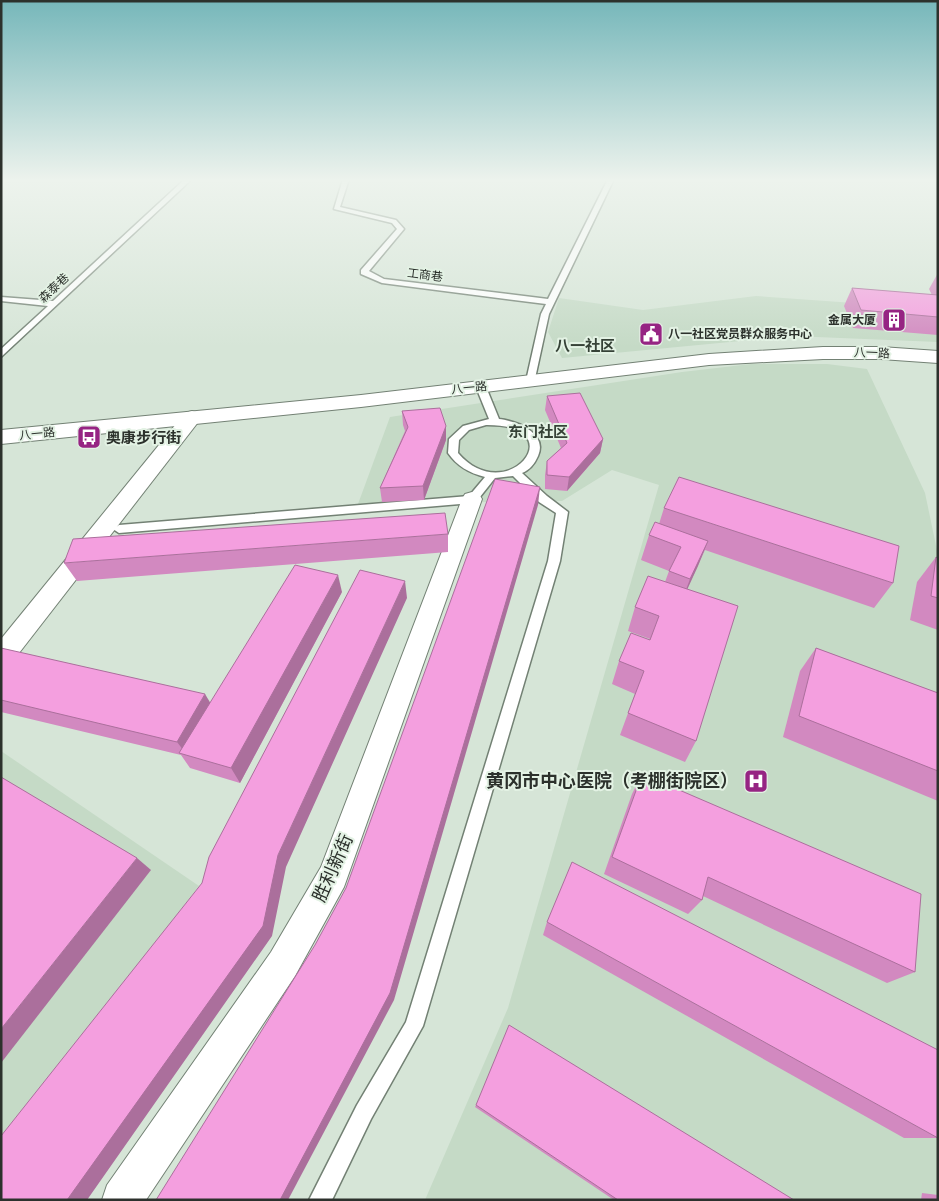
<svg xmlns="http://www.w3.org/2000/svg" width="939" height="1201" font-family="Arial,'Noto Sans SC',sans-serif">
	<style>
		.built { fill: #c5dac6 }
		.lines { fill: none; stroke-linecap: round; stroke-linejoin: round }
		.lane-casing { stroke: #738174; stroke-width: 3 }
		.street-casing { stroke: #738174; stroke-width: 2 }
		.secondary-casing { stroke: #738174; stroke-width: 2 }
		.lane { fill: #fff; fill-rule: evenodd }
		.street { fill: #fff; fill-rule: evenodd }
		.secondary { fill: #fff; fill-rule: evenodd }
		.wall { fill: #d289c0 }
		.shaded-wall { fill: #ab6f9c }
		.building { fill: #f49fdf; stroke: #ab6f9c }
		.labels { text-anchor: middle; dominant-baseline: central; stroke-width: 4; stroke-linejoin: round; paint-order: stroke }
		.far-street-label { font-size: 12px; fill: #2c312c; stroke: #e3f2e4 }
		.far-poi-label { font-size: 12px; font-weight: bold; fill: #2c312c; stroke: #e3f2e4; text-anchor: end }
		.far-quarter-label { font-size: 15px; font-weight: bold; fill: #364237; stroke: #e3f2e4 }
		.poi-label { font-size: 15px; font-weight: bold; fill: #2c312c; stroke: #e3f2e4; text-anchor: start }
		.near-poi-label { font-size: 18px; font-weight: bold; fill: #2c312c; stroke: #e3f2e4; text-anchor: end }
		.near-street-label { font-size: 18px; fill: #2c312c; stroke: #e3f2e4 }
	</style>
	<rect width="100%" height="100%" fill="#d6e5d7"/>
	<g class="built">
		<polygon points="756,296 938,309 938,342 792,336 562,358 548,332 559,298 643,310"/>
		<polygon points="751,364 827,364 867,369 925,493 938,555 938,1200 425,1200 508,1008 659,485 612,470 562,501 358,504 390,417 682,372"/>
		<polygon points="1,751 199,886 1,1144"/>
	</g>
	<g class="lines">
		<g class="lane-casing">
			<g id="lane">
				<polygon points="185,179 192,179 1,357 1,349 48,306 1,301 1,297 53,301"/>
				<polygon points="343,179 349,179 340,207 396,220 404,229 369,271 384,279 548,299 608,179 614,179 549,314 534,383 531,384 526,381 541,314 546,304 382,283 361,274 361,270 397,229 392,223 334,209"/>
				<path d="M481 384 486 387 499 419C517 421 548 433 538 456 535 463 530 470 522 473L547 496 568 512 560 561 423 1026 371 1119 332 1200H309L357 1105 406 1022 548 561 556 513 539 502 513 476 495 478 476 502 472 503 119 533 113 529 119 525 469 496 485 477C469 473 457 466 448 453L449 439 463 426 489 419 476 387ZM486 425C576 424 507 510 458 453L459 440 469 430Z"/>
			</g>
		</g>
		<g class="street-casing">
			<g id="street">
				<polygon points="192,411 199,413 201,417 199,421 16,657 7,660 1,658 1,639 185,413"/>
				<polygon points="472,492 479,494 482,499 344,887 295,976 146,1200 102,1200 107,1185 271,952 321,867 462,499 465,494"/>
			</g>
		</g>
		<g class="secondary-casing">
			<polygon id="secondary" points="823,347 881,347 938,351 938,363 881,359 823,359 709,365 361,407 1,444 1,430 361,395 709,354"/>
		</g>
		<use href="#lane" class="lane"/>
		<use href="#street" class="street"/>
		<use href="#secondary" class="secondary"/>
	</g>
	<g class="wall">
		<polygon points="938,273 938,335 853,328 844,306 852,288 932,295 929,289"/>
		<polygon points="547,396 603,439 600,453 567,491 545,489 545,475 547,461 561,448 545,410"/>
		<polygon points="402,411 446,426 446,440 424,500 382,502 380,488 405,431 403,425"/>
		<polygon points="664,508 893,583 874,608 705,550 687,589 696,741 685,762 620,735 635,694 612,684 619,661 650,639 628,631 635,607 665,582 669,571 641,560 649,535 659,524"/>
		<polygon points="448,534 448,552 77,581 64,563"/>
		<polygon points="936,557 938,558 938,630 910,620 917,582"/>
		<polygon points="342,592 240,783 190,768 181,755 1,712 1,648 210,703"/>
		<polygon points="816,648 938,693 938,801 783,737 800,671"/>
		<polygon points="642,774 915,972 887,983 703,896 702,900 688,914 604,874 632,794"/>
		<polygon points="547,922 938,1138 904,1138 543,935"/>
		<polygon points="476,1105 794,1200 614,1200 475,1107"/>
		<polygon points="922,1193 938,1195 938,1200 921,1200"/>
	</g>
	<g class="shaded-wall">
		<polygon points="446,426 446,440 424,500 423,486"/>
		<polygon points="603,439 600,453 567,491 569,477"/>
		<polygon points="540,487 538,505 394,1000 288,1200 280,1200"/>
		<polygon points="708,541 698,566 681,603 690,579"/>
		<polygon points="338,575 342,592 240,783 231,768"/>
		<polygon points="405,581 407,598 286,867 272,936 87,1200 67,1200 278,855"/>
		<polygon points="205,694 214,709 187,755 177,742"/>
		<polygon points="137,858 151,870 1,1063 1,1029"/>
	</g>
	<g class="building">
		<polygon points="852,288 938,295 938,317 861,310"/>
		<polygon points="580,393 603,439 569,477 547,475 547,461 567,443 547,396"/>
		<polygon points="440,408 446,426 423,486 380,488 408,427 402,411"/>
		<polygon points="679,477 899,546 893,583 664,508"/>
		<polygon points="495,479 540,487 390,993 280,1200 156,1200 315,945 346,888"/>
		<polygon points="445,513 448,534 64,563 73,539"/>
		<polygon points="655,522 708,541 690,579 669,571 681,547 649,535"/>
		<polygon points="936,557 938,558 938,598 931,596"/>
		<polygon points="295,565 338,575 231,768 179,753"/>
		<polygon points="360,570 405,581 278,855 263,926 67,1200 1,1200 1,1136 202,883 209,857"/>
		<polygon points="648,576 738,606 696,741 628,713 644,671 619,661 631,633 650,640 659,616 635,607"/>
		<polygon points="1,648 205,694 177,742 1,700"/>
		<polygon points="816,648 938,693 938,771 799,716"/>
		<polygon points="642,774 921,894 915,972 708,877 702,900 612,857"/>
		<polygon points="1,777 137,858 1,1029"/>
		<polygon points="572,862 938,1050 938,1138 547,922"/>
		<polygon points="509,1025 794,1200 618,1200 476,1105"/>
	</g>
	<linearGradient id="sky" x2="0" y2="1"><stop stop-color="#76b7ba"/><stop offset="0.52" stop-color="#edf3ed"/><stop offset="1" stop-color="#edf3ed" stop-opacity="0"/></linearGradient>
	<rect width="939" height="347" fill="url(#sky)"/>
	<defs>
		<g id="building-square" transform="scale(1.25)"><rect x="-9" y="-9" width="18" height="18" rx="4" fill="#962483" stroke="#e3f2e4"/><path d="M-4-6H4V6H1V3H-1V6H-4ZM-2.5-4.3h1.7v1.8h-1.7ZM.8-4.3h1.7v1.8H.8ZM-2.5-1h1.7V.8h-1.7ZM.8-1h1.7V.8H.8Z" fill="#fff"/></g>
		<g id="civic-square" transform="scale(1.25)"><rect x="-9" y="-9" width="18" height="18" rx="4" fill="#962483" stroke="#e3f2e4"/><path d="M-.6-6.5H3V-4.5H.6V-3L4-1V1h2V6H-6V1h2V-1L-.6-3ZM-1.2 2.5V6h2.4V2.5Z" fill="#fff"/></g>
		<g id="bus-square" transform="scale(1.25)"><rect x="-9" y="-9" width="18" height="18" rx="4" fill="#962483" stroke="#e3f2e4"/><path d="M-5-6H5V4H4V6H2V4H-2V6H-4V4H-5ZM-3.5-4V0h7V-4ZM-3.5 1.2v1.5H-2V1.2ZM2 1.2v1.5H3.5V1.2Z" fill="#fff"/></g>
		<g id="hospital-square" transform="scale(1.25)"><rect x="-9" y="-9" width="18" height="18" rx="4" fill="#962483" stroke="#e3f2e4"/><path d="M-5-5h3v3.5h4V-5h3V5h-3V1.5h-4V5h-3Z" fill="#fff"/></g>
	</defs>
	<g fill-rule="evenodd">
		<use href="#building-square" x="894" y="320"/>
		<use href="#civic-square" x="651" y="334"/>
		<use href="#bus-square" x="89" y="437"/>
		<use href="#hospital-square" x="756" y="781"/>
	</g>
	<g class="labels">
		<g class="far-street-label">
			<text transform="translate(425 275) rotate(7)">工商巷</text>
			<text transform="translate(54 288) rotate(-43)">森泰巷</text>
			<text transform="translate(872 353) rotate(2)">八一路</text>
			<text transform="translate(469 388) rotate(-6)">八一路</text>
			<text transform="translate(37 434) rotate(-6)">八一路</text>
		</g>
		<g class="far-poi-label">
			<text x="876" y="320">金属大厦</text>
			<text x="668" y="334" text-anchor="start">八一社区党员群众服务中心</text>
		</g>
		<g class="far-quarter-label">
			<text x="585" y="345">八一社区</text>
			<text x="538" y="431">东门社区</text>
		</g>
		<g class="poi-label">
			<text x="106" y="437">奥康步行街</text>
		</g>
		<g class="near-poi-label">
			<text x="738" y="781">黄冈市中心医院（考棚街院区）</text>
		</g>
		<g class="near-street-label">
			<text transform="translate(333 868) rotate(-66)">胜利新街</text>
		</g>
	</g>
	<rect width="939" height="1201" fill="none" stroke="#2c312c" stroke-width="5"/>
</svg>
